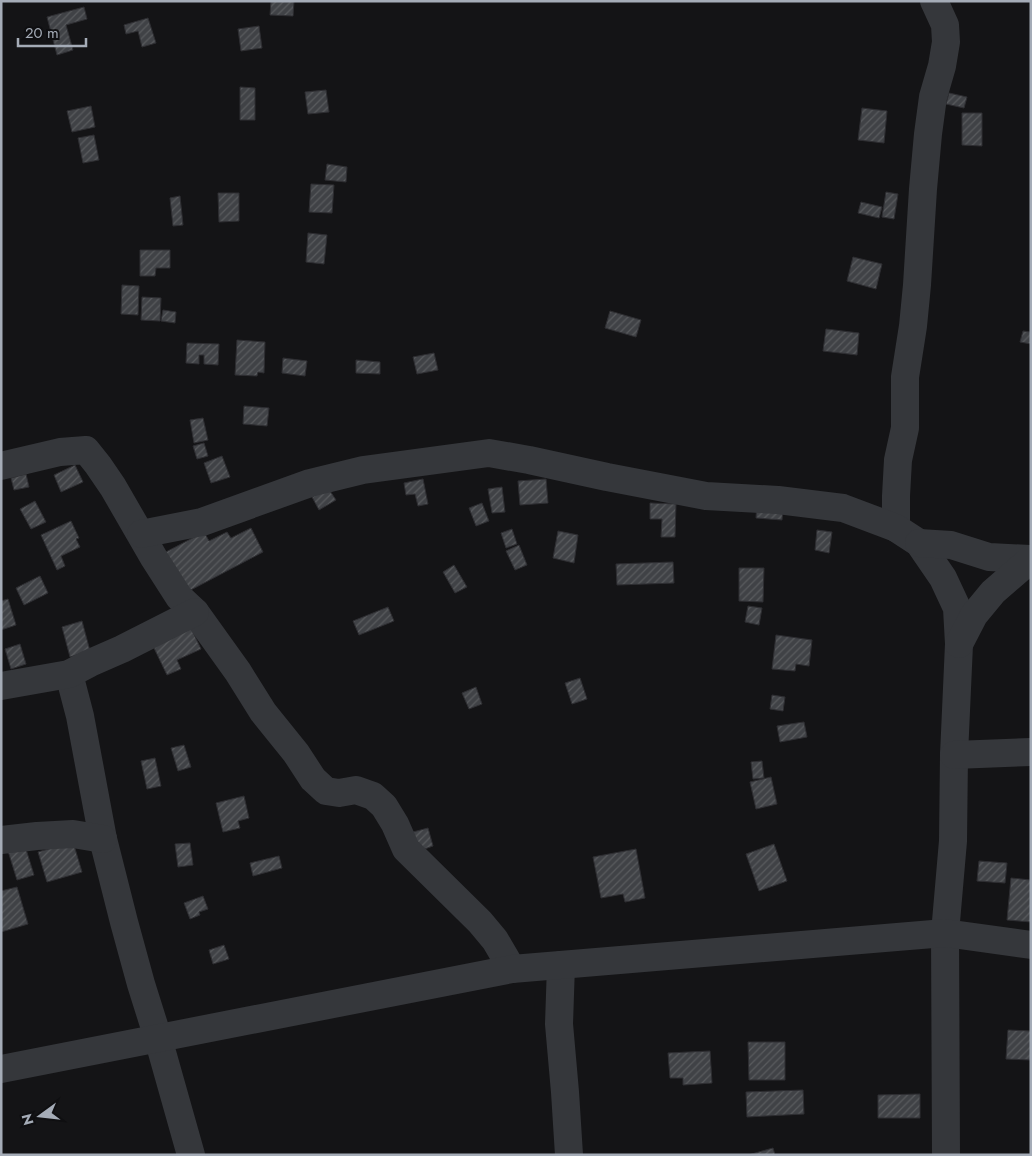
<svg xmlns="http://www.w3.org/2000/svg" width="1032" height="1156" font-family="Jost,sans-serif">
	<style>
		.building { fill: url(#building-hatch); stroke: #2e2e32 }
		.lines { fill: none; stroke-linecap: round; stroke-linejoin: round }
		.minor { stroke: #35373b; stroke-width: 28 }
	</style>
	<defs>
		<pattern id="building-hatch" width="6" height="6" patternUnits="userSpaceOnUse" patternTransform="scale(1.25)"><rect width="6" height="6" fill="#404246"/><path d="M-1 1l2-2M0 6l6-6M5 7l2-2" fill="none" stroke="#595b5e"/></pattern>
	</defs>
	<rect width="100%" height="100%" fill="#141416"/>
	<g class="building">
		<polygon points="271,1 294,1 293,16 270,15"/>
		<polygon points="84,7 87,19 66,25 73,50 57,55 47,17"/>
		<polygon points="148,18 156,43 142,47 138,31 126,34 124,25"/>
		<polygon points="259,26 262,48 241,51 238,29"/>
		<polygon points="240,87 255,88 255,120 240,120"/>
		<polygon points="326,90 329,112 308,114 305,92"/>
		<polygon points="949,93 967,97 964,108 946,104"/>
		<polygon points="91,106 95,127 72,132 67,111"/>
		<polygon points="862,108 887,111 884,143 858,140"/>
		<polygon points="962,113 982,113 982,146 962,145"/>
		<polygon points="94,135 99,160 83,163 78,138"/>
		<polygon points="327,164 347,167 346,182 325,180"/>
		<polygon points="311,184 334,185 332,213 309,212"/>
		<polygon points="886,192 898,194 894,219 882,217"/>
		<polygon points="218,193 239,193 239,221 219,222"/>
		<polygon points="180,196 183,225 173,226 170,198"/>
		<polygon points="861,202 882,207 879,218 858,213"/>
		<polygon points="308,233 327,235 324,264 306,262"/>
		<polygon points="140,250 170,250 170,268 156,268 155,276 140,276"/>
		<polygon points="853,257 882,264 876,289 847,281"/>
		<polygon points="122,285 139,286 138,315 121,314"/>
		<polygon points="142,297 161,298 160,321 141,320"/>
		<polygon points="163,310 176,312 175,323 161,321"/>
		<polygon points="610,311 641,320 636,337 605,328"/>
		<polygon points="826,329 859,333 857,355 823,351"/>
		<polygon points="1023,331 1031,332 1031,344 1020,342"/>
		<polygon points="237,340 265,342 264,373 258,372 257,376 235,375"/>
		<polygon points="187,343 219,344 218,365 204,364 204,355 199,355 199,364 186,363"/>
		<polygon points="434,353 438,370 417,374 413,357"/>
		<polygon points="283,358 307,361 305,376 282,373"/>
		<polygon points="356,360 380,362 380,374 356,373"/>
		<polygon points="244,406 269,408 267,426 243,424"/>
		<polygon points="203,418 208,440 194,443 190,420"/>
		<polygon points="204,443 208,456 197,459 193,446"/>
		<polygon points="222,456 230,477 211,483 204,463"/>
		<polygon points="75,465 83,482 61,492 54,475"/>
		<polygon points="26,474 29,487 14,490 11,478"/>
		<polygon points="423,479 428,504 418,506 415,494 406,495 404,483"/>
		<polygon points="546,479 548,503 520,505 518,481"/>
		<polygon points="502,487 505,512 492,513 488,489"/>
		<polygon points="328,488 336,500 319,510 312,497"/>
		<polygon points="35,501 46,522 31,529 20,509"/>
		<polygon points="482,503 489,521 476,526 469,508"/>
		<polygon points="650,503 676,504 675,537 661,537 662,519 650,519"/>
		<polygon points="757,503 783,506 782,520 756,518"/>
		<polygon points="71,521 79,538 76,539 80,547 61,556 65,566 57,570 41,535"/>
		<polygon points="251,528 263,552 185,593 164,553 204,532 209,541 227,532 231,538"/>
		<polygon points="512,529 517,544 506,548 501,533"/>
		<polygon points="817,530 832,532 829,553 815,550"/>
		<polygon points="558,531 578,535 574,563 553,558"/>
		<polygon points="519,545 527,565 515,570 506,551"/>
		<polygon points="673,562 674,583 617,585 616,564"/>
		<polygon points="454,565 467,587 455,593 443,572"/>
		<polygon points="739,568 764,568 763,602 739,601"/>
		<polygon points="40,576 48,593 24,605 16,588"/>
		<polygon points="8,599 16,625 1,630 1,601"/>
		<polygon points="748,606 762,608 759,625 745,622"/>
		<polygon points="388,607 394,621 359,635 353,621"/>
		<polygon points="82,621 90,651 70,657 62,627"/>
		<polygon points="191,628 201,649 177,660 181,669 167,675 153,646"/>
		<polygon points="776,635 812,640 809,666 796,664 795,671 772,669"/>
		<polygon points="20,644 26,664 11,669 5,649"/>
		<polygon points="580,678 587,699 572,704 565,683"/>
		<polygon points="476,687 482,704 469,709 462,693"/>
		<polygon points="772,695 785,697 783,711 770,709"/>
		<polygon points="804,722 807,737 780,742 777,726"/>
		<polygon points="184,745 191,767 178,771 171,748"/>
		<polygon points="155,758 161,786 147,789 141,761"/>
		<polygon points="762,761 764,778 753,779 751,762"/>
		<polygon points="771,777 777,804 756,809 750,782"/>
		<polygon points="244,796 249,818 238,821 240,828 223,832 216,803"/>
		<polygon points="428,828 433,846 419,851 413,832"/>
		<polygon points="73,842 82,872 47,882 38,852"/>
		<polygon points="190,843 193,865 178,867 175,844"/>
		<polygon points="774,844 787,881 759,891 746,854"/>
		<polygon points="25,846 34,875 17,880 8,851"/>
		<polygon points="636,849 645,898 625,902 623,894 601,898 593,857"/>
		<polygon points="279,856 282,868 253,876 250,863"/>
		<polygon points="979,861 1007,863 1005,883 977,881"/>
		<polygon points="1011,878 1031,880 1031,922 1007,920"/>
		<polygon points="17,887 28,924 1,932 1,891"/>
		<polygon points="203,896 208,909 199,912 200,915 190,919 184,903"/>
		<polygon points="224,945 229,959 213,964 209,950"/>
		<polygon points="1008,1030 1031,1031 1031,1060 1006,1059"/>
		<polygon points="748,1042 785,1042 785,1080 749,1080"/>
		<polygon points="710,1051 712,1083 683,1085 683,1078 670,1078 668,1053"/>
		<polygon points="803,1090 804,1114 747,1117 746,1092"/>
		<polygon points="920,1094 920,1118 878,1118 878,1095"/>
		<polygon points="773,1148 775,1155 748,1155"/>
	</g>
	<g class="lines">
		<g class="minor">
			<polyline points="1,466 60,452 86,450 98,465 113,487 154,558 179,597 195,612 238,672 263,712 296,753 313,779 326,791 339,793 356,790 373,796 384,806 395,824 406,849 480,922 495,940 512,969"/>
			<polyline points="896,528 896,496 898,460 905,428 905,377 913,326 917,285 923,189 928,134 933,97 942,66 946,42 945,25 934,1"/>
			<polyline points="141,534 202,522 310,483 363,470 489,453 529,460 607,477 706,496 778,500 843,508 896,528 919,543 943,578 957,608 959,644 954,755 953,841 945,933 946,1155"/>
			<polyline points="919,543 951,545 989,557 1030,559"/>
			<polyline points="959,644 974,615 993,592 1031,559"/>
			<polyline points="69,674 80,716 103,839 124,922 141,984 158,1038 191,1155"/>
			<polyline points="1,686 69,674 90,663 122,649 195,612"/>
			<polyline points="954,755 1031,752"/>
			<polyline points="1,840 37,836 73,834 103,839"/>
			<polyline points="561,965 559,1024 565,1092 569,1155"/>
			<polyline points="1,1069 512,969 945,933 1031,945"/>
		</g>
	</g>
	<rect width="1032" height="1156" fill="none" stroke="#a5acb7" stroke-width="5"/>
	<g transform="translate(40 1116) rotate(255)" stroke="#0f0f11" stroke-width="4" paint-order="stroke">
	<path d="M0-4L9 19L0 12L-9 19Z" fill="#a5acb7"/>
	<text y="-8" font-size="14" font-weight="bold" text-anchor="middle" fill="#a5acb7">N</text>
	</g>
	<path d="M18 38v8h68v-8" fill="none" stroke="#a5acb7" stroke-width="2.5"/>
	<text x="25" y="38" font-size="15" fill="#a5acb7" stroke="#0f0f11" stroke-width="4" paint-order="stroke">20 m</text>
</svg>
